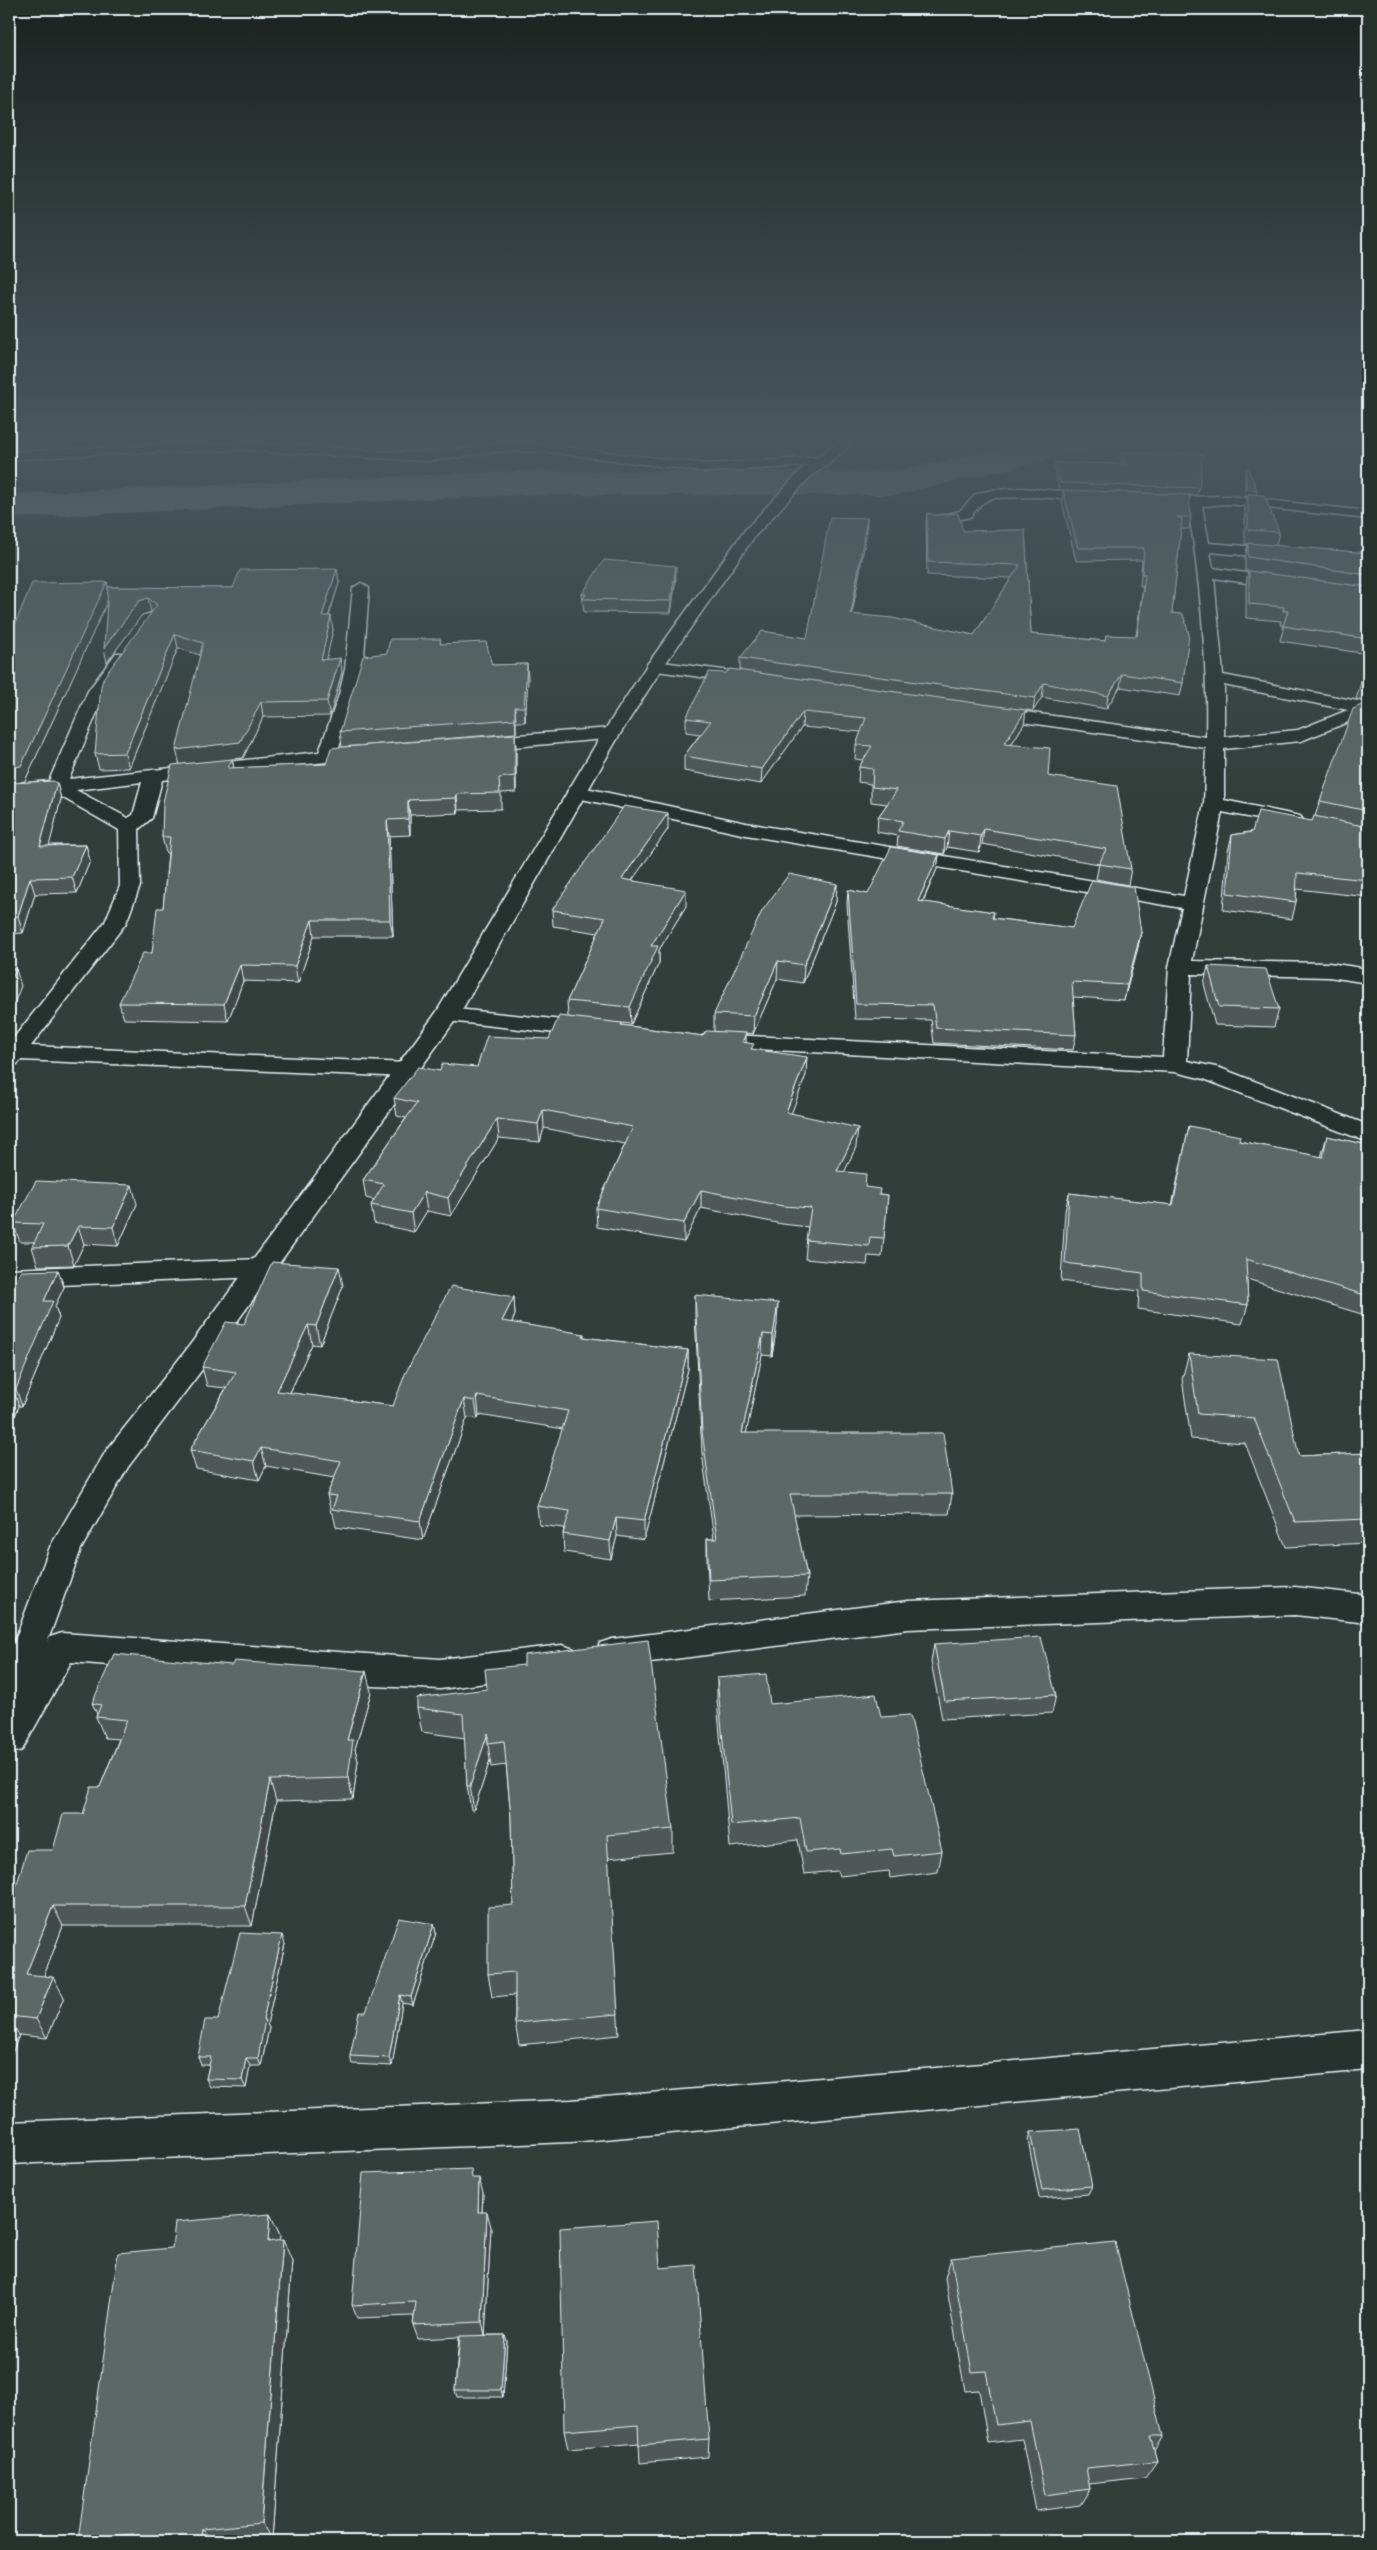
<svg xmlns="http://www.w3.org/2000/svg" width="1377" height="2550" font-family="Delius,sans-serif">
	<style>
		.lines { fill: none; stroke-linecap: round; stroke-linejoin: round }
		.river { fill: #6d7978; fill-rule: evenodd }
		.street-casing { stroke: #e8f1f8; stroke-width: 3 }
		.secondary-casing { stroke: #e8f1f8; stroke-width: 3 }
		.street { fill: #26332d; fill-rule: evenodd }
		.secondary { fill: #26332d; fill-rule: evenodd }
		.wall { fill: #4f5957; stroke: #e8f1f8 }
		.shaded-wall { fill: #404947; stroke: #e8f1f8 }
		.building { fill: #5c6865; stroke: #e8f1f8 }
	</style>
	<rect width="100%" height="100%" fill="#323e39"/>
	<filter id="ink" filterUnits="userSpaceOnUse"><feTurbulence type="fractalNoise" baseFrequency=".02" numOctaves="2"/><feDisplacementMap in="SourceGraphic" scale="10" xChannelSelector="R" yChannelSelector="G"/><feConvolveMatrix kernelMatrix="1 2 1 2 8 2 1 2 1" color-interpolation-filters="sRGB"/></filter>
	<g filter="url(#ink)">
		<g class="lines">
			<polygon class="river" points="1020,444 1086,444 1081,452 895,495 517,495 9,518 9,494 517,471 895,471"/>
			<g class="street-casing">
				<g id="street">
					<polygon points="179,444 267,444 407,453 427,453 498,444 537,444 706,464 824,457 831,461 824,465 706,472 548,452 504,451 427,461 241,450 100,454 9,460 9,452"/>
					<polygon points="1022,488 1100,494 1107,498 1100,502 1039,497 992,498 981,504 970,517 934,525 927,521 929,518 960,511 976,494 992,490"/>
					<path d="M1228 496 1368 511V519L1228 504 1202 506 1209 543 1283 549 1291 554 1283 559 1210 552 1213 568 1284 579 1292 584 1284 589 1214 578 1223 675 1368 703V714L1301 741 1224 749V800L1300 816 1303 820 1300 824 1293 826 1222 812 1192 961 1329 963 1368 969V983L1329 977 1191 974 1187 1061 1220 1068 1368 1125V1142L1204 1079 1175 1072 702 1046 698 1041 702 1036 710 1034 1163 1057 1169 967 1182 908 746 835 577 798 570 796 567 792 570 788 577 786 746 823 1184 896 1204 804 1206 748 988 717 982 716 979 712 982 708 988 707 1206 737C1208 660 1200 582 1188 505L1176 504 1174 501 1181 497ZM1224 685 1348 710 1298 730 1224 737Z"/>
					<path d="M361 583 369 588 363 669 357 695 338 750 365 747 372 749 374 753 372 757 162 780 152 818 139 829 140 886 126 923 31 1046 407 1063 415 1065 419 1070 415 1075 407 1077 21 1060 17 1064 9 1066V1044L105 922 120 886 119 830 53 792 9 797V785L49 781 88 691 116 653H128L131 657 106 691 69 779 319 752 339 695 345 669 353 588ZM142 782 133 815 128 818 76 790Z"/>
					<polygon points="655,661 745,673 751,674 754,678 751,682 745,683 649,670 646,666 649,662"/>
					<polygon points="611,728 617,730 620,734 617,738 478,750 471,748 469,744 471,740 478,738"/>
					<polygon points="447,1008 592,1023 600,1025 604,1030 600,1035 592,1037 439,1020 435,1015 439,1010"/>
					<polygon points="261,1259 271,1261 275,1268 271,1275 261,1277 9,1287 9,1269"/>
					<polygon points="1295,1587 1368,1595 1368,1623 1295,1615 908,1629 612,1667 600,1663 595,1653 600,1643 612,1639 908,1601"/>
					<polygon points="62,1633 440,1659 562,1645 574,1649 579,1659 574,1669 562,1673 440,1689 373,1686 71,1662 22,1750 9,1754 9,1707 50,1637"/>
					<polygon points="1368,2030 1368,2070 571,2142 9,2164 9,2122 571,2100"/>
				</g>
			</g>
			<g class="secondary-casing">
				<polygon id="secondary" points="836,444 851,444 829,464 812,475 755,536 663,667 620,734 459,1015 204,1367 128,1467 81,1549 26,1701 21,1712 9,1716 9,1656 50,1547 106,1451 184,1353 436,1013 602,734 649,662 745,530 802,469"/>
			</g>
			<use href="#street" class="street"/>
			<use href="#secondary" class="secondary"/>
		</g>
		<g class="wall">
			<polygon points="391,444 449,444 448,448 427,451 392,450"/>
			<polygon points="1122,452 1199,488 1197,495 1059,490 1054,470 1055,463 1123,464 1121,459"/>
			<polygon points="1246,468 1257,490 1256,495 1279,532 1276,546 1368,553 1368,654 1280,641 1284,626 1280,625 1281,621 1246,618 1246,584 1248,571 1245,571 1245,557 1248,544 1245,544 1245,508 1247,496 1245,496 1245,475"/>
			<polygon points="1063,490 1191,517 1189,529 1181,529 1172,613 1183,683 1180,696 1120,687 1106,709 1042,697 1033,711 1026,710 1024,724 1011,745 1048,776 1131,869 1128,885 1096,879 1099,864 982,844 979,852 947,847 944,854 897,846 898,836 877,832 878,817 887,804 871,802 871,784 858,782 859,767 863,760 855,759 856,745 861,732 802,727 761,784 684,771 684,756 700,734 686,732 686,718 726,673 740,671 740,658 807,638 867,530 852,614 974,635 1012,578 927,575 926,525 927,513 963,531 1025,530 1031,634 1105,641 1136,636 1143,586 1140,586 1142,560 1076,561 1062,502"/>
			<polygon points="337,569 339,583 329,616 333,630 326,659 342,672 330,716 263,717 243,758 232,759 234,768 326,764 515,734 516,749 516,792 501,793 501,809 458,810 458,813 410,815 410,835 389,836 393,936 314,936 298,983 243,981 228,1021 124,1019 119,1003 152,953 163,908 168,853 166,853 162,837 179,764 200,655 178,648 129,768 99,769 95,754 151,613 142,615 107,662 107,602 25,781 20,783 57,783 61,799 49,845 86,845 90,861 77,893 35,894 23,933 9,934 9,624 15,624 107,582 108,587 233,588"/>
			<polygon points="676,578 671,613 584,612 582,594"/>
			<polygon points="442,644 492,665 527,664 528,679 525,722 516,722 516,733 342,747 340,732 387,653"/>
			<polygon points="1368,659 1368,702 1356,699"/>
			<polygon points="1368,702 1368,897 1297,889 1296,902 1292,919 1223,910 1228,851 1232,835 1312,821 1315,816 1320,801"/>
			<polygon points="668,829 632,880 686,906 659,950 659,963 631,1024 622,1023 622,1025 703,1036 714,1031 714,1014 837,884 836,902 803,983 777,979 753,1034 746,1033 746,1043 753,1050 806,1075 791,1113 856,1147 844,1172 865,1187 879,1194 888,1195 882,1257 868,1256 867,1265 805,1259 808,1227 782,1224 701,1208 684,1242 597,1227 596,1208 625,1144 544,1128 540,1142 499,1138 451,1216 427,1211 414,1232 374,1223 371,1205 374,1200 366,1198 363,1180 406,1118 397,1116 394,1098 440,1071 477,1067 549,1039 568,1017 567,1001 598,933 553,926 552,910"/>
			<polygon points="939,855 937,869 923,902 994,912 993,918 1072,928 1141,932 1138,947 1124,1000 1073,997 1076,1035 1073,1050 934,1043 931,1020 855,1019 847,904 848,890 868,894"/>
			<polygon points="1208,966 1279,1009 1274,1027 1215,1025 1204,984"/>
			<polygon points="1189,1126 1239,1141 1321,1157 1327,1136 1368,1145 1368,1316 1247,1279 1248,1305 1242,1324 1138,1309 1139,1291 1061,1281 1065,1211 1069,1193 1172,1205"/>
			<polygon points="137,1204 118,1246 84,1244 74,1265 38,1266 32,1247 34,1242 20,1242 13,1223"/>
			<polygon points="58,1270 64,1287 55,1306 59,1318 22,1406 19,1406 9,1431 9,1297"/>
			<polygon points="343,1286 320,1345 312,1344 290,1393 393,1406 514,1297 515,1315 512,1323 584,1334 584,1337 688,1350 688,1369 644,1540 617,1536 611,1559 564,1552 563,1534 564,1528 539,1525 537,1506 563,1429 479,1415 478,1419 467,1418 423,1540 336,1527 333,1514 331,1513 327,1495 334,1478 266,1466 259,1480 196,1469 190,1450 226,1388 207,1386 202,1367 244,1324"/>
			<polygon points="695,1295 777,1324 772,1356 762,1355 746,1433 952,1494 949,1514 794,1515 807,1576 805,1596 709,1601 707,1560 707,1539 714,1539 702,1453 695,1316"/>
			<polygon points="1189,1354 1299,1456 1368,1453 1368,1543 1286,1547 1245,1443 1191,1439 1182,1379"/>
			<polygon points="934,1644 1056,1695 1052,1713 942,1719 931,1662"/>
			<polygon points="717,1678 770,1704 881,1717 942,1851 938,1872 890,1878 889,1871 839,1876 837,1871 804,1874 798,1840 730,1847 717,1701"/>
			<polygon points="487,1689 673,1829 673,1852 608,1858 619,2035 519,2045 515,2023 515,1995 492,1997 488,1974 513,1905 511,1817 506,1765 491,1767 490,1760 474,1810 471,1810 467,1786 465,1738 422,1732 417,1708"/>
			<polygon points="371,1692 355,1749 358,1761 353,1799 276,1801 252,1926 63,1926 44,1976 64,1997 47,2038 19,2035 9,2061 9,1911 53,1850 83,1814 100,1787 119,1739 105,1738 96,1717 97,1714 92,1703"/>
			<polygon points="434,1924 436,1933 413,2005 402,2003 392,2066 352,2064 350,2056 366,2012"/>
			<polygon points="285,1944 267,2024 269,2028 261,2066 250,2066 246,2088 210,2087 206,2079 209,2065 201,2065 198,2057 218,2020"/>
			<polygon points="1030,2132 1092,2186 1088,2194 1039,2198 1028,2140"/>
			<polygon points="474,2178 483,2193 482,2212 491,2227 485,2335 505,2335 507,2341 503,2397 457,2397 455,2390 459,2337 418,2339 413,2325 414,2316 357,2318 352,2305"/>
			<polygon points="270,2214 280,2235 279,2241 292,2261 272,2539 251,2541 79,2541 78,2540 172,2248"/>
			<polygon points="951,2258 1163,2436 1154,2451 1157,2461 1145,2478 1089,2484 1090,2489 1080,2505 1036,2511 1022,2439 988,2443 979,2390 965,2391 945,2278"/>
			<polygon points="660,2268 709,2439 708,2457 640,2463 639,2443 568,2449 564,2431"/>
		</g>
		<g class="shaded-wall">
			<polygon points="426,444 449,444 448,448 427,451"/>
			<polygon points="867,518 867,530 850,627 851,614"/>
			<polygon points="676,566 676,578 671,613 671,601"/>
			<polygon points="337,569 339,583 324,630 322,616"/>
			<polygon points="107,582 110,596 25,781 9,785 9,768"/>
			<polygon points="148,598 151,612 142,615 107,662 104,648 139,601"/>
			<polygon points="331,616 333,630 323,675 321,660"/>
			<polygon points="175,634 178,648 129,768 125,753"/>
			<polygon points="340,658 342,672 330,716 327,701"/>
			<polygon points="527,664 528,679 525,722 524,707"/>
			<polygon points="1122,674 1120,687 1106,709 1108,696"/>
			<polygon points="1044,683 1042,697 1033,711 1035,698"/>
			<polygon points="261,702 263,717 243,758 232,759 235,774 180,765 176,750"/>
			<polygon points="515,707 516,722 516,733 515,719"/>
			<polygon points="1026,710 1024,724 1002,759 1004,744"/>
			<polygon points="803,712 802,727 761,784 762,769"/>
			<polygon points="515,734 516,749 516,792 515,776"/>
			<polygon points="57,783 61,799 45,862 40,846"/>
			<polygon points="457,794 458,810 458,813 456,798"/>
			<polygon points="408,800 410,815 410,835 408,819"/>
			<polygon points="668,813 668,829 622,895 622,879"/>
			<polygon points="387,820 389,836 393,936 390,920"/>
			<polygon points="984,829 982,844 979,852 981,836"/>
			<polygon points="949,831 947,847 944,854 945,839"/>
			<polygon points="86,845 90,861 77,893 72,877"/>
			<polygon points="939,855 937,869 916,916 918,901"/>
			<polygon points="30,878 35,894 23,933 18,916"/>
			<polygon points="837,884 836,902 803,983 804,965"/>
			<polygon points="686,890 686,906 659,950 659,963 631,1024 630,1007 651,946"/>
			<polygon points="312,920 314,936 298,983 295,966"/>
			<polygon points="1141,932 1138,947 1124,1000 1127,985"/>
			<polygon points="9,955 13,968 9,982"/>
			<polygon points="778,961 777,979 753,1034 754,1016"/>
			<polygon points="240,965 243,981 228,1021 224,1004"/>
			<polygon points="16,969 21,986 9,1017 9,985"/>
			<polygon points="746,1033 746,1051 742,1042"/>
			<polygon points="807,1057 806,1075 785,1130 786,1112"/>
			<polygon points="543,1110 544,1128 540,1142 538,1124"/>
			<polygon points="497,1119 499,1138 451,1216 448,1198"/>
			<polygon points="858,1128 856,1147 836,1190 837,1171"/>
			<polygon points="132,1185 137,1204 118,1246 113,1227"/>
			<polygon points="701,1190 701,1208 684,1242 684,1223"/>
			<polygon points="424,1192 427,1211 414,1232 411,1213"/>
			<polygon points="78,1226 84,1244 74,1265 68,1246"/>
			<polygon points="339,1267 343,1286 320,1345 316,1326"/>
			<polygon points="58,1270 64,1287 55,1306 59,1318 22,1406 16,1389 44,1301"/>
			<polygon points="514,1297 515,1315 504,1340 502,1321"/>
			<polygon points="778,1303 777,1324 772,1356 773,1335"/>
			<polygon points="308,1325 312,1344 282,1410 277,1391"/>
			<polygon points="763,1334 762,1355 742,1454 742,1433"/>
			<polygon points="688,1350 688,1369 644,1540 644,1521"/>
			<polygon points="13,1389 19,1406 9,1431 9,1398"/>
			<polygon points="477,1396 479,1415 478,1419 475,1401"/>
			<polygon points="464,1399 467,1418 423,1540 420,1521"/>
			<polygon points="261,1448 266,1466 259,1480 254,1461"/>
			<polygon points="616,1518 617,1536 611,1559 610,1541"/>
			<polygon points="366,1671 371,1692 355,1749 358,1761 353,1799 348,1778 347,1740"/>
			<polygon points="488,1733 488,1743 490,1760 474,1810 470,1786"/>
			<polygon points="270,1780 276,1801 252,1926 245,1906"/>
			<polygon points="53,1906 63,1926 37,1994 26,1974"/>
			<polygon points="434,1924 436,1933 413,2005 411,1997"/>
			<polygon points="282,1935 285,1944 267,2024 269,2028 261,2066 258,2058 263,2020"/>
			<polygon points="53,1977 64,1997 47,2038 36,2019"/>
			<polygon points="400,1995 402,2003 392,2066 389,2058"/>
			<polygon points="9,2018 19,2035 9,2061"/>
			<polygon points="246,2058 250,2066 246,2088 242,2080"/>
			<polygon points="479,2178 483,2193 481,2227 478,2212"/>
			<polygon points="487,2212 491,2227 485,2335 482,2322"/>
			<polygon points="270,2214 280,2235 278,2263 268,2242"/>
			<polygon points="283,2240 292,2261 272,2539 261,2523"/>
			<polygon points="505,2335 507,2341 503,2397 501,2390"/>
			<polygon points="202,2529 212,2541 201,2541"/>
		</g>
		<g class="building">
			<polygon points="1122,452 1203,454 1199,488 1060,483 1055,463 1126,464"/>
			<polygon points="1246,468 1248,468 1257,490 1246,489"/>
			<polygon points="1063,490 1189,495 1191,517 1177,517 1182,519 1172,613 1183,614 1189,634 1183,683 1122,674 1108,696 1044,683 1035,698 740,658 762,631 807,638 830,517 867,518 851,614 892,618 974,635 1020,565 928,562 927,513 936,515 958,513 963,531 1025,530 1031,634 1105,641 1106,635 1137,636 1145,574 1142,574 1144,548 1078,548"/>
			<polygon points="1248,494 1264,495 1279,532 1248,530"/>
			<polygon points="1248,543 1368,553 1368,575 1248,557"/>
			<polygon points="604,560 676,566 671,601 583,599 586,594 582,594"/>
			<polygon points="337,569 322,616 331,616 321,660 340,658 327,701 261,702 240,742 176,750 203,643 175,634 125,753 95,754 101,686 104,677 157,605 148,598 139,601 104,648 108,587 233,588 240,570"/>
			<polygon points="1249,571 1368,587 1368,639 1283,626 1288,611 1283,611 1284,607 1249,604"/>
			<polygon points="107,582 21,766 9,768 9,624 15,624 32,583"/>
			<polygon points="390,639 441,639 440,644 486,642 492,665 527,664 524,707 515,707 515,719 340,732 363,656 387,653"/>
			<polygon points="1368,659 1368,686 1360,684"/>
			<polygon points="730,669 1026,710 1004,744 1050,748 1048,776 1117,786 1131,869 1099,864 1106,849 984,829 981,836 949,831 945,839 898,831 903,821 878,817 897,790 872,787 873,769 859,767 872,746 856,745 866,718 803,712 762,769 684,756 711,721 686,718 709,672 726,673"/>
			<polygon points="1368,702 1368,811 1320,801 1353,709"/>
			<polygon points="515,734 515,776 499,778 500,793 457,794 456,798 408,800 408,819 387,820 390,920 312,920 295,966 240,965 224,1004 119,1003 143,953 152,953 157,908 163,908 170,837 162,837 163,802 172,765 232,759 228,768 326,764 331,748"/>
			<polygon points="53,781 57,783 40,846 86,845 72,877 30,878 18,916 9,917 9,783"/>
			<polygon points="624,806 668,813 622,879 686,890 651,946 658,946 630,1007 567,1001 605,918 552,910"/>
			<polygon points="1258,811 1312,821 1314,816 1368,827 1368,880 1297,873 1296,902 1227,893 1232,835 1252,832"/>
			<polygon points="891,847 939,855 918,901 994,912 992,918 1072,928 1092,880 1134,887 1141,932 1127,985 1072,982 1076,1035 936,1028 933,1005 856,1004 848,890 868,894"/>
			<polygon points="789,874 837,884 804,965 778,961 754,1016 714,1014 762,911"/>
			<polygon points="1208,966 1266,969 1279,1009 1219,1007"/>
			<polygon points="9,969 16,969 9,985"/>
			<polygon points="559,1016 622,1023 621,1025 703,1036 706,1031 746,1033 742,1042 754,1044 751,1049 807,1057 786,1112 858,1128 837,1171 866,1174 865,1187 880,1189 879,1194 888,1195 884,1238 870,1237 869,1246 806,1240 811,1208 783,1206 701,1190 684,1223 596,1208 633,1127 543,1110 538,1124 497,1119 448,1198 424,1192 411,1213 371,1205 384,1184 363,1180 417,1103 394,1098 418,1067 440,1071 442,1064 477,1067 487,1036 549,1039"/>
			<polygon points="1189,1126 1240,1136 1239,1141 1323,1157 1327,1136 1368,1145 1368,1296 1246,1259 1248,1305 1143,1291 1143,1273 1065,1263 1069,1193 1173,1205"/>
			<polygon points="36,1181 132,1185 113,1227 78,1226 68,1246 32,1247 43,1224 13,1223"/>
			<polygon points="272,1262 339,1267 316,1326 308,1325 277,1391 393,1406 405,1374 451,1286 514,1297 502,1321 584,1334 583,1337 688,1350 644,1521 616,1518 610,1541 563,1534 570,1511 537,1506 568,1411 477,1396 475,1401 464,1399 420,1521 332,1509 337,1496 327,1495 341,1461 261,1448 254,1461 190,1450 236,1372 202,1367 226,1322 244,1324"/>
			<polygon points="58,1270 44,1301 53,1301 16,1389 13,1389 9,1398 9,1297 21,1271"/>
			<polygon points="695,1295 778,1303 773,1335 763,1334 742,1433 943,1433 952,1494 790,1494 807,1576 709,1580 707,1539 717,1539 702,1432"/>
			<polygon points="1189,1354 1278,1359 1299,1456 1368,1453 1368,1519 1295,1522 1254,1418 1198,1414"/>
			<polygon points="1041,1637 1056,1695 945,1701 934,1644"/>
			<polygon points="648,1640 673,1829 607,1835 618,2014 515,2023 515,1972 488,1974 488,1907 513,1905 511,1817 504,1741 488,1743 488,1733 470,1786 467,1786 463,1714 417,1708 417,1698 487,1689 485,1669 524,1665 524,1655"/>
			<polygon points="114,1654 232,1665 234,1661 366,1671 347,1740 353,1740 348,1778 270,1780 245,1906 53,1906 26,1974 53,1977 36,2019 9,2016 9,1911 27,1850 53,1850 63,1814 83,1814 91,1787 100,1787 127,1720 96,1717 101,1705 92,1703"/>
			<polygon points="766,1674 770,1704 876,1694 881,1717 910,1715 942,1851 894,1856 892,1849 841,1854 840,1849 806,1852 800,1818 731,1825 717,1678"/>
			<polygon points="399,1918 434,1924 411,1997 400,1995 389,2058 350,2056 359,2012 366,2012"/>
			<polygon points="240,1933 282,1935 263,2020 265,2020 258,2058 246,2058 242,2080 206,2079 211,2057 198,2057 205,2020 218,2020"/>
			<polygon points="1080,2129 1092,2186 1042,2190 1030,2132"/>
			<polygon points="471,2169 472,2178 479,2178 478,2212 487,2212 482,2322 413,2325 416,2302 352,2305 363,2173"/>
			<polygon points="270,2214 268,2242 283,2240 261,2523 202,2529 201,2541 133,2541 134,2534 78,2540 118,2253 172,2248 175,2222"/>
			<polygon points="657,2221 660,2268 696,2265 709,2439 639,2445 638,2425 564,2431 560,2228"/>
			<polygon points="1115,2242 1163,2436 1150,2436 1157,2461 1086,2468 1090,2489 1045,2495 1030,2421 996,2425 986,2371 972,2372 951,2258"/>
			<polygon points="505,2335 501,2390 455,2390 460,2336"/>
		</g>
	</g>
	<linearGradient id="sky" x2="0" y2="1"><stop stop-color="#1c221f"/><stop offset="0.55" stop-color="#49585f"/><stop offset="1" stop-color="#49585f" stop-opacity="0"/></linearGradient>
	<rect width="1377" height="801" fill="url(#sky)"/>
	<rect width="1377" height="2550" fill="none" stroke="#26332d" stroke-width="30"/>
	<rect x="15" y="15" width="1347" height="2520" fill="none" stroke="#e8f1f8" stroke-width="2" filter="url(#ink)"/>
</svg>
